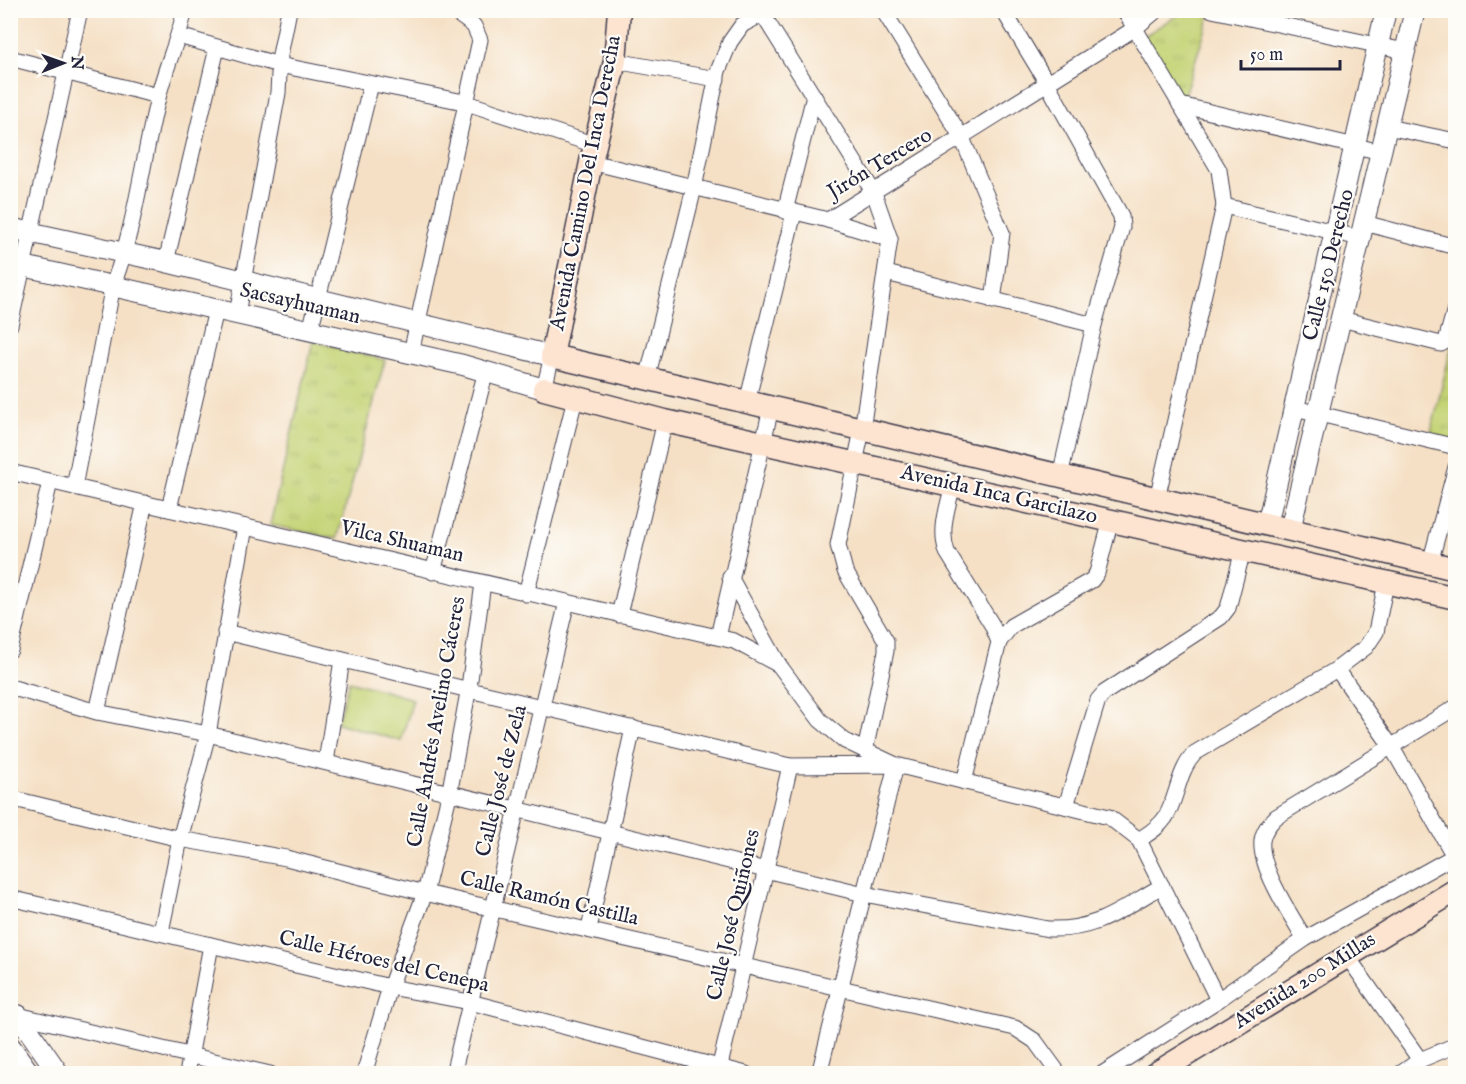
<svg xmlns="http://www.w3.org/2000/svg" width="1466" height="1084" font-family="'IM FELL English',serif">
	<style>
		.park { fill: url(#park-tufts); stroke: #737a58; stroke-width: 1.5 }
		.pitch { fill: #c4d375; stroke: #737a58; stroke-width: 1.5 }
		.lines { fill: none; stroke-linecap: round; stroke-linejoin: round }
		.minor-casing { stroke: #423e50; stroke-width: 17 }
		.tertiary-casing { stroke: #423e50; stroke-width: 22 }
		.secondary-casing { stroke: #423e50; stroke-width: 25 }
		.minor { stroke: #fff; stroke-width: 15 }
		.tertiary { stroke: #fff; stroke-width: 20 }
		.secondary { stroke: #fde4d1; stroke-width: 22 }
		.labels { text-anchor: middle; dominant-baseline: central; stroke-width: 4.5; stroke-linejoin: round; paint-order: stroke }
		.street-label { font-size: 21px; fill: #22223b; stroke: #fdfcf7 }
	</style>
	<defs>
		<pattern id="park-tufts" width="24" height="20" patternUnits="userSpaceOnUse" patternTransform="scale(1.5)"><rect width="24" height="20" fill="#c4d375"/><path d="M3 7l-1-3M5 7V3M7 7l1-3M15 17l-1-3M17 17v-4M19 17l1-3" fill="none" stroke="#a8b566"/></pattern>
	</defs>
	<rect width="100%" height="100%" fill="#fdfcf7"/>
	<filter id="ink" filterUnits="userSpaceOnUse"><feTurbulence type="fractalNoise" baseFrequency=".0167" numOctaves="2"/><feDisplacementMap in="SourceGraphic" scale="12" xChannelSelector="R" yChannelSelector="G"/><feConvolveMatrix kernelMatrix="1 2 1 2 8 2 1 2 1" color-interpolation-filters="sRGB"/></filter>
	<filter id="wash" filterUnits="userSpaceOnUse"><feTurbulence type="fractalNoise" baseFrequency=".008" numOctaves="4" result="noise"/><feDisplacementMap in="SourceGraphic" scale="24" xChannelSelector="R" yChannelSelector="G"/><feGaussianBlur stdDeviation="1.35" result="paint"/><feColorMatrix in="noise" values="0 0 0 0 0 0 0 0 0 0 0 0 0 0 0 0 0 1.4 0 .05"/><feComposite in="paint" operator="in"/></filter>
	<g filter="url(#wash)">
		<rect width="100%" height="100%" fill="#f5e0c5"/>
		<g class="park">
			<polygon points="1184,11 1210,15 1182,102 1144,36"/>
			<polygon points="1455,332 1455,446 1430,436"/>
			<polygon points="313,341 385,360 337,539 270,525"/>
		</g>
		<polygon class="pitch" points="349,681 413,699 401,741 337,723"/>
	</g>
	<g filter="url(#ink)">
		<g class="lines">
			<g class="minor-casing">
				<g id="minor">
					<polyline points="883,10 962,138 1002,233 993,301"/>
					<polyline points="1003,10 1047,83 1121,216 1122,227 1094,325 1060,476"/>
					<polyline points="1124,10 1219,170 1224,206 1157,499"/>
					<polyline points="1212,10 1405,51"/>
					<polyline points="763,15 874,193 890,239 862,430 838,545 845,571 886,641 886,651 865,751"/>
					<polyline points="179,36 279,65 464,102 595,145"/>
					<polyline points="10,58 158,96"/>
					<polyline points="615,61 717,79"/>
					<polyline points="1180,105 1381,152"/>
					<polyline points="1387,127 1456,141"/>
					<polyline points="591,162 828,220 1134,29 1157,10"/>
					<polyline points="1224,206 1360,238"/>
					<polyline points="785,211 814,96"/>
					<polyline points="828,220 890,239"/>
					<polyline points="1364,223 1456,247"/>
					<polyline points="166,262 217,48"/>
					<polyline points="886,273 1094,325"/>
					<polyline points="237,314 278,93 280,55 289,10"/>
					<polyline points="1341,319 1441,344 1446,341 1456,305"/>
					<polyline points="10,325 80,10"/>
					<polyline points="310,331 371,84"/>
					<polyline points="411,353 480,40 474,26 452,10"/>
					<polyline points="647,379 694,188 718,71 730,42 742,25 770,10"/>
					<polyline points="544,389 552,356"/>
					<polyline points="747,402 794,213"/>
					<polyline points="1295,408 1456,447"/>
					<polyline points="10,472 734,641 779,665"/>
					<path d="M953 484C948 507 939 529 947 552L992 625 999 642 964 782"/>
					<path d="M74 487 113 285C136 225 142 161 158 98 165 68 178 41 185 10"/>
					<polyline points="169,509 216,310"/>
					<polyline points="1430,563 1456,467"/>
					<polyline points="433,572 486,371"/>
					<polyline points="730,577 779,665 820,720 845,741 896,765 1109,817 1139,840 1218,1000"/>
					<polyline points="526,594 575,399"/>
					<polyline points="619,615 665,421"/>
					<polyline points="225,632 790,766 896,765 819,1074"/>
					<polyline points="718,637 771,408"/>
					<polyline points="999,642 1011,626 1092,580 1097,573 1111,520"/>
					<polyline points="10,650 50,482"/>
					<polyline points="1337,669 1391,746 1454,856"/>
					<path d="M10 687 97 712 208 734 864 894 1048 929C1097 931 1121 909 1162 886"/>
					<polyline points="97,712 145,503"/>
					<polyline points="326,762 342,660"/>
					<polyline points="10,798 180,839 286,858 425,893 1015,1028 1035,1041 1059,1074"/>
					<polyline points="1066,806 1098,700 1104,693 1221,617 1228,608 1243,550"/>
					<path d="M1139 840C1149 833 1158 828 1165 818 1178 798 1177 772 1195 753L1337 669 1366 647 1376 632 1386 583"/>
					<polyline points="10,898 390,987 470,1002 746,1074"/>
					<polyline points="589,929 633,728"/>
					<polyline points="161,932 180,839 208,734 245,527"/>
					<path d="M1305 939C1291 916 1259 867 1262 841 1263 831 1269 824 1276 817L1456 707"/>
					<polyline points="1347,956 1420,1060"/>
					<polyline points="13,1014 270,1074"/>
					<polyline points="187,1074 211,945"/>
					<polyline points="364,1074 390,987 425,893 449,795 469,687 483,583"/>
					<polyline points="453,1074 567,602"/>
					<polyline points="718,1074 790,766"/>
					<polyline points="1102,1074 1218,1000 1305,939 1456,855"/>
					<polyline points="1400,1074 1420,1060 1456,1045"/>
				</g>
			</g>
			<g class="tertiary-casing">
				<g id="tertiary">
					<polyline points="10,228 166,262 552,356"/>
					<polyline points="10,263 463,365 544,389"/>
					<polyline points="1267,525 1386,10"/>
					<polyline points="1290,530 1415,10"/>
					<polyline points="18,1015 59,1074"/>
					<polyline points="10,1046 30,1074"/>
				</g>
			</g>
			<g class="secondary-casing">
				<g id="secondary">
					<polyline points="619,10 615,61 591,162 552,356 1456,569"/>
					<polyline points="544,389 665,421 1456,598"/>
					<polyline points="1155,1074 1456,890"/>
				</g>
			</g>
			<use href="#minor" class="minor"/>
			<use href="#tertiary" class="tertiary"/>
			<use href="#secondary" class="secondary"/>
		</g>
	</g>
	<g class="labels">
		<g class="street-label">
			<text transform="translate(880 164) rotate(-31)">Jirón Tercero</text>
			<text transform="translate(586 183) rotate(-79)">Avenida Camino Del Inca Derecha</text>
			<text transform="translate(1329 265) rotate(-76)">Calle 150 Derecho</text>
			<text transform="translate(300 304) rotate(13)">Sacsayhuaman</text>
			<text transform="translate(999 495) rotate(13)">Avenida Inca Garcilazo</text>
			<text transform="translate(402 542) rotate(13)">Vilca Shuaman</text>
			<text transform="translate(437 722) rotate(-80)">Calle Andrés Avelino Cáceres</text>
			<text transform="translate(502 781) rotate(-76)">Calle José de Zela</text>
			<text transform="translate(549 899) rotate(13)">Calle Ramón Castilla</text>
			<text transform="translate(734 915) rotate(-77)">Calle José Quiñones</text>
			<text transform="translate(384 962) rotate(13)">Calle Héroes del Cenepa</text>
			<text transform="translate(1305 981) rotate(-32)">Avenida 200 Millas</text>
		</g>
	</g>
	<rect width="1466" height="1084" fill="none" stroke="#fdfcf7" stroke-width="36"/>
	<g transform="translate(63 63) rotate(89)" stroke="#fdfcf7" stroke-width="4.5" paint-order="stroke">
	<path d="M0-4.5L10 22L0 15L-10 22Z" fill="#22223b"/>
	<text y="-9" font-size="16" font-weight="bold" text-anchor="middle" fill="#22223b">N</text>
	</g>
	<path d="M1241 60v9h99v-9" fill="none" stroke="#22223b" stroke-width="3"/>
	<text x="1250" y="60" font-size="18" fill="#22223b" stroke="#fdfcf7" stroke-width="4.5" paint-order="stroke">50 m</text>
</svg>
